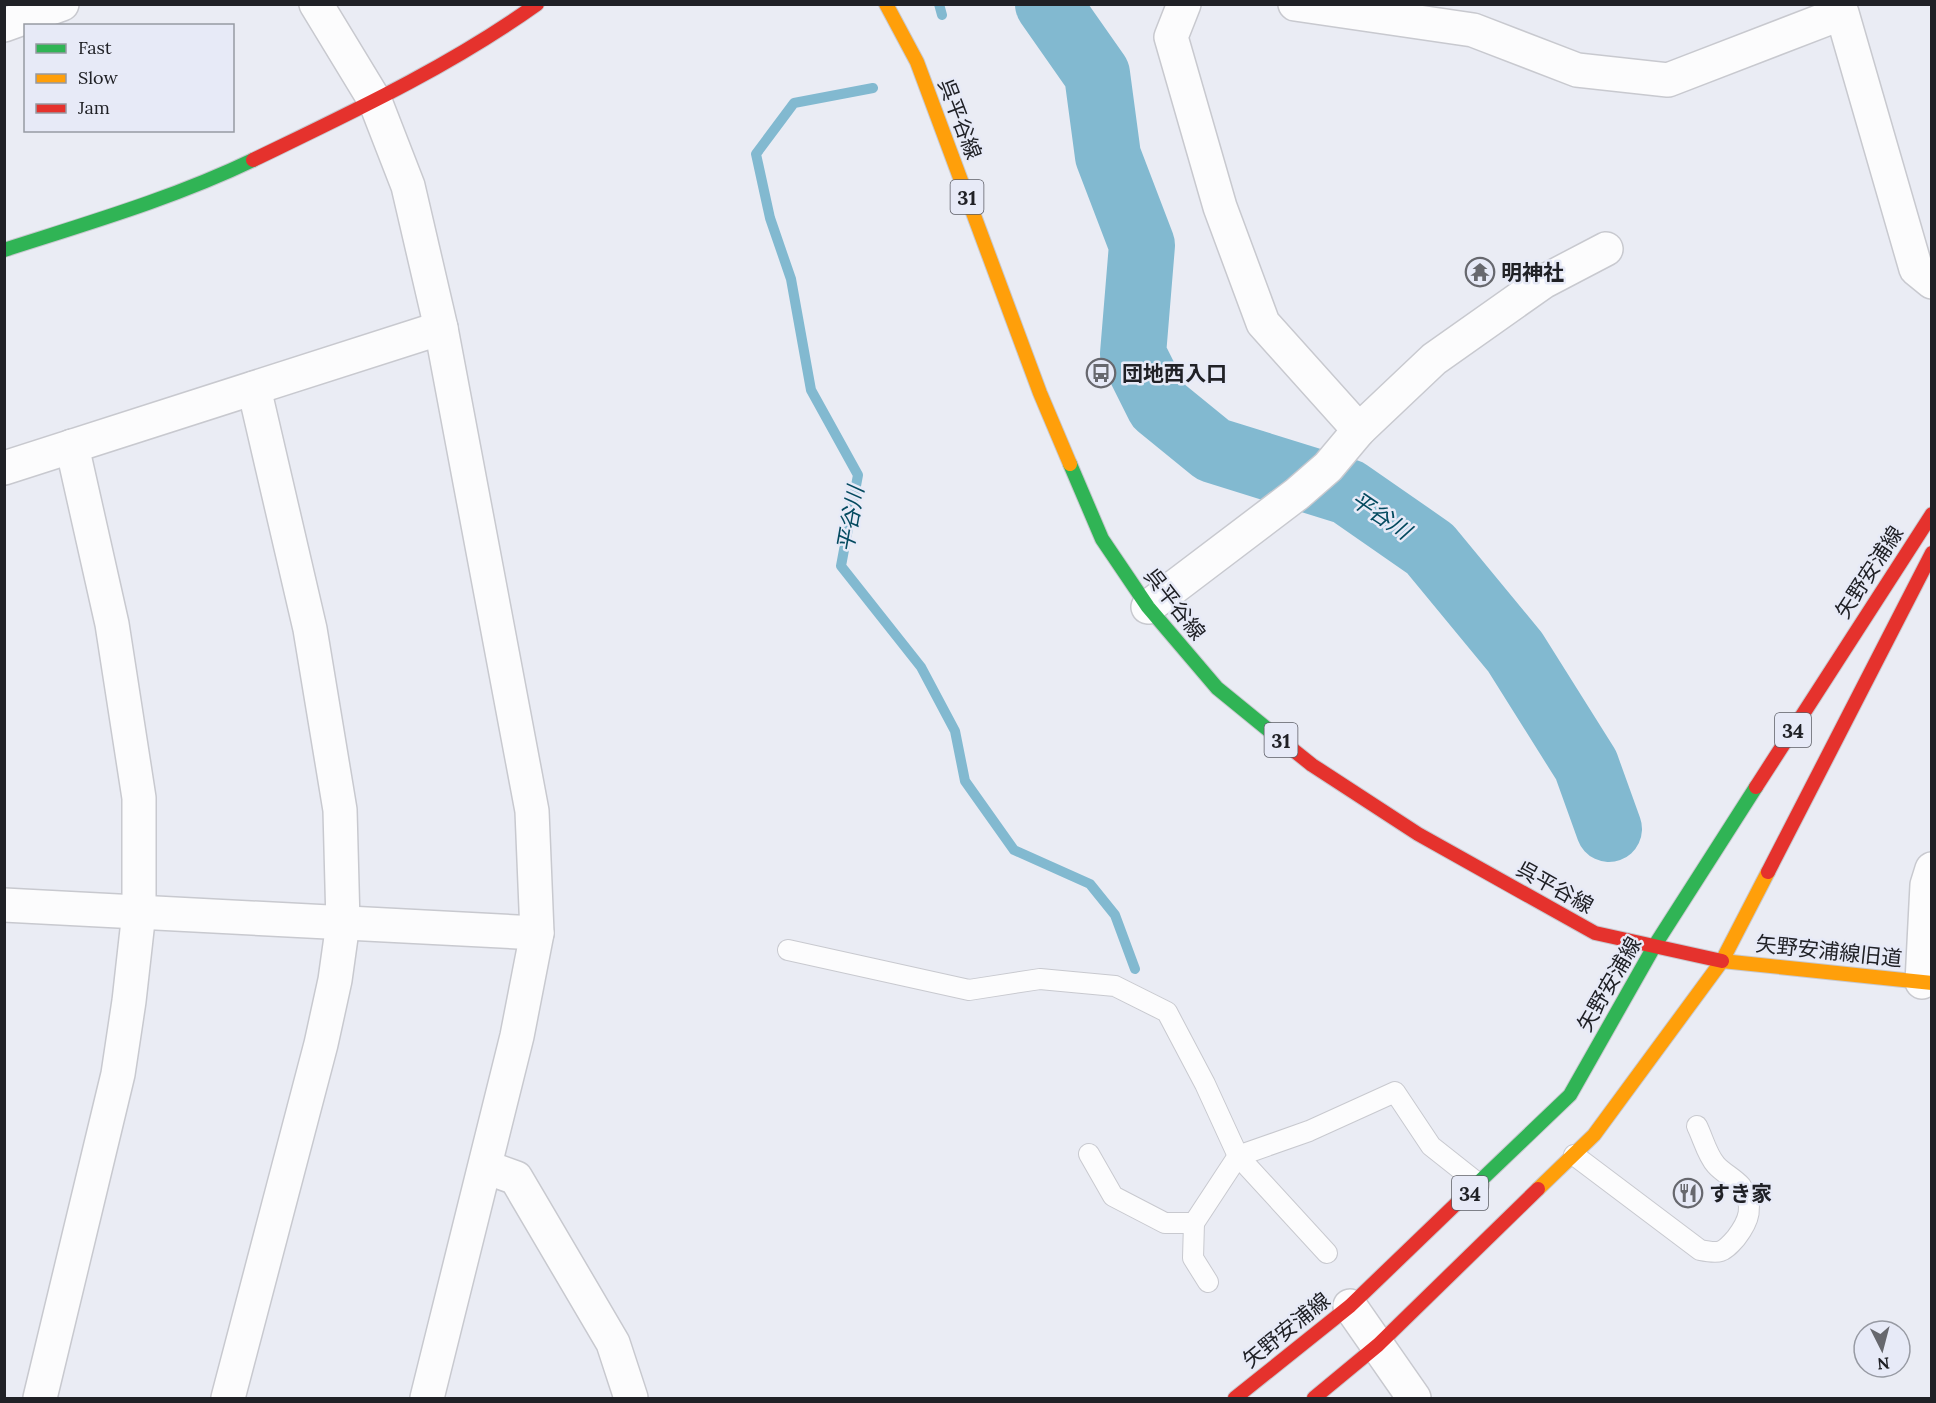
<svg xmlns="http://www.w3.org/2000/svg" width="1936" height="1403" font-family="Lora,'Noto Sans JP',serif">
	<style>
		.lines { fill: none; stroke-linecap: round; stroke-linejoin: round }
		.stream { stroke: #82b9d0; stroke-width: 10 }
		.river { stroke: #82b9d0; stroke-width: 66 }
		.lane-casing { stroke: #c8c9cf; stroke-width: 22 }
		.street-casing { stroke: #c8c9cf; stroke-width: 36 }
		.fast-casing { stroke: #c8c9cf; stroke-width: 16 }
		.slow-casing { stroke: #c8c9cf; stroke-width: 16 }
		.jam-casing { stroke: #c8c9cf; stroke-width: 16 }
		.lane { stroke: #fcfcfd; stroke-width: 20 }
		.street { stroke: #fcfcfd; stroke-width: 33 }
		.fast { stroke: #30b455; stroke-width: 14 }
		.slow { stroke: #ff9f0a; stroke-width: 14 }
		.jam { stroke: #e5322d; stroke-width: 14 }
		.labels { text-anchor: middle; dominant-baseline: central; stroke-width: 5; stroke-linejoin: round; paint-order: stroke }
		.shield { fill: #e7eaf7; stroke: #5c5d65; stroke-width: 1.5 }
		.shield-label { font-size: 20px; font-weight: bold; fill: #202126 }
		.street-label { font-size: 21px; fill: #202126; stroke: #e7eaf7 }
		.poi-label { font-size: 21px; font-weight: bold; fill: #202126; stroke: #e7eaf7; text-anchor: start }
		.water-label { font-size: 22px; font-style: italic; fill: #044a5f; stroke: #e7eaf7 }
	</style>
	<rect width="100%" height="100%" fill="#eaecf4"/>
	<g class="lines">
		<g class="stream">
			<polyline points="939,4 942,15"/>
			<polyline points="873,88 794,103 756,154 770,218 791,279 811,390 858,475 841,566 921,667 955,731 965,781 1014,850 1090,884 1115,915 1135,969"/>
		</g>
		<polyline class="river" points="1048,4 1097,74 1108,156 1142,245 1133,354 1159,406 1213,450 1348,492 1430,549 1515,652 1586,765 1609,829"/>
		<g class="lane-casing">
			<g id="lane">
				<polyline points="788,950 969,990 1040,979 1115,986 1167,1012 1205,1084 1238,1156 1327,1253"/>
				<polyline points="1089,1154 1113,1196 1165,1223 1194,1223 1238,1156 1309,1131 1395,1092 1431,1146 1479,1184"/>
				<path d="M1574 1155 1700 1250C1720 1254 1723 1253 1736 1238 1749 1221 1755 1206 1741 1186 1734 1178 1723 1173 1716 1165 1707 1155 1703 1138 1697 1126"/>
				<polyline points="1194,1223 1193,1258 1208,1282"/>
			</g>
		</g>
		<g class="street-casing">
			<g id="street">
				<polyline points="316,4 375,101 408,186 441,328 532,811 537,933 517,1036 427,1398"/>
				<polyline points="1184,4 1171,37 1220,207 1263,323 1359,430"/>
				<polyline points="1295,4 1473,30 1577,70 1668,80 1842,13 1916,269 1932,282"/>
				<polyline points="4,25 62,4"/>
				<polyline points="4,468 441,328"/>
				<polyline points="1148,607 1297,494 1328,467 1359,430 1434,359 1543,282 1606,249"/>
				<polyline points="4,905 537,933"/>
				<polyline points="1922,982 1927,885 1932,869"/>
				<polyline points="486,1167 516,1178 613,1343 631,1398"/>
				<polyline points="1350,1306 1414,1398"/>
				<polyline points="40,1398 118,1074 129,1001 139,912 139,798 112,624 72,446"/>
				<polyline points="228,1398 321,1044 335,980 343,923 340,810 310,629 254,388"/>
			</g>
		</g>
		<g class="fast-casing">
			<g id="fast">
				<path d="M4 250C88 223 174 198 253 160"/>
				<polyline points="1070,464 1102,539 1148,607 1217,688 1282,741"/>
				<polyline points="1456,1204 1570,1095 1655,945 1756,787"/>
			</g>
		</g>
		<g class="slow-casing">
			<g id="slow">
				<polyline points="886,4 917,62 1040,393 1070,464"/>
				<polyline points="1722,961 1932,983"/>
				<polyline points="1538,1189 1594,1135 1722,961 1768,872"/>
			</g>
		</g>
		<g class="jam-casing">
			<g id="jam">
				<path d="M253 160C350 113 449 67 537 4"/>
				<polyline points="1282,741 1312,765 1418,834 1595,933 1722,961"/>
				<polyline points="1756,787 1932,514"/>
				<polyline points="1768,872 1932,553"/>
				<polyline points="1235,1398 1350,1306 1456,1204"/>
				<polyline points="1314,1398 1378,1345 1538,1189"/>
			</g>
		</g>
		<use href="#lane" class="lane"/>
		<use href="#street" class="street"/>
		<use href="#fast" class="fast"/>
		<use href="#slow" class="slow"/>
		<use href="#jam" class="jam"/>
	</g>
	<defs>
		<g id="temple-ring" transform="scale(1.5)"><circle r="9.5" fill="#e7eaf7" stroke="#67686e" stroke-width="1.5"/><path d="M0-6L5-2H3V0L6.5 2.5H4V6H1.5V3h-3V6H-4V2.5H-6.5L-3 0V-2H-5Z" fill="#67686e"/></g>
		<g id="bus-ring" transform="scale(1.5)"><circle r="9.5" fill="#e7eaf7" stroke="#67686e" stroke-width="1.5"/><path d="M-5-6H5V4H4V6H2V4H-2V6H-4V4H-5ZM-3.5-4V0h7V-4ZM-3.5 1.2v1.5H-2V1.2ZM2 1.2v1.5H3.5V1.2Z" fill="#67686e"/></g>
		<g id="restaurant-ring" transform="scale(1.5)"><circle r="9.5" fill="#e7eaf7" stroke="#67686e" stroke-width="1.5"/><path d="M-5-6h1v4h1v-4h1v4h1v-4h1v5L-1.5 .5V6h-2V.5L-5-1ZM5-6V6H3V1.5H1.5Q1.5-4 5-6Z" fill="#67686e"/></g>
	</defs>
	<g fill-rule="evenodd">
		<use href="#temple-ring" x="1480" y="272"/>
		<use href="#bus-ring" x="1101" y="373"/>
		<use href="#restaurant-ring" x="1688" y="1193"/>
	</g>
	<g class="labels">
		<g class="shield">
			<rect x="950.5" y="180" width="33" height="34" rx="4.5"/>
			<rect x="1775" y="713" width="36" height="34" rx="4.5"/>
			<rect x="1264.5" y="723" width="33" height="34" rx="4.5"/>
			<rect x="1452" y="1176" width="36" height="34" rx="4.5"/>
		</g>
		<g class="shield-label">
			<text x="967" y="197">31</text>
			<text x="1793" y="730">34</text>
			<text x="1281" y="740">31</text>
			<text x="1470" y="1193">34</text>
		</g>
		<g class="street-label">
			<text transform="translate(960 119) rotate(69)">呉平谷線</text>
			<text transform="translate(1869 572) rotate(-57)">矢野安浦線</text>
			<text transform="translate(1175 604) rotate(52)">呉平谷線</text>
			<text transform="translate(1555 887) rotate(29)">呉平谷線</text>
			<text transform="translate(1829 951) rotate(6)">矢野安浦線旧道</text>
			<text transform="translate(1609 984) rotate(-60)">矢野安浦線</text>
			<text transform="translate(1286 1330) rotate(-39)">矢野安浦線</text>
		</g>
		<g class="poi-label">
			<text x="1501" y="272">明神社</text>
			<text x="1122" y="373">団地西入口</text>
			<text x="1709" y="1193">すき家</text>
		</g>
		<g class="water-label">
			<text transform="translate(1381 515) rotate(34)">平谷川</text>
			<text transform="translate(850 519) rotate(-80)">平谷川</text>
		</g>
	</g>
	<rect width="1936" height="1403" fill="none" stroke="#202126" stroke-width="12"/>
	<rect x="24" y="24" width="210" height="108" fill="#e7eaf7" stroke="#979aa3" stroke-width="1.5"/>
	<rect x="36" y="44" width="30" height="9" fill="#30b455" stroke="#979aa3" stroke-width="1.5"/>
	<text x="78" y="54" font-size="18" fill="#202126">Fast</text>
	<rect x="36" y="74" width="30" height="9" fill="#ff9f0a" stroke="#979aa3" stroke-width="1.5"/>
	<text x="78" y="84" font-size="18" fill="#202126">Slow</text>
	<rect x="36" y="104" width="30" height="9" fill="#e5322d" stroke="#979aa3" stroke-width="1.5"/>
	<text x="78" y="114" font-size="18" fill="#202126">Jam</text>
	<g transform="translate(1882 1349) rotate(174)"><circle r="28" fill="#e7eaf7" stroke="#979aa3" stroke-width="1.5"/>
	<path d="M0-4.5L10 22L0 15L-10 22Z" fill="#67686e"/>
	<text y="-9" font-size="16" font-weight="bold" text-anchor="middle" fill="#202126">N</text>
	</g>
</svg>
